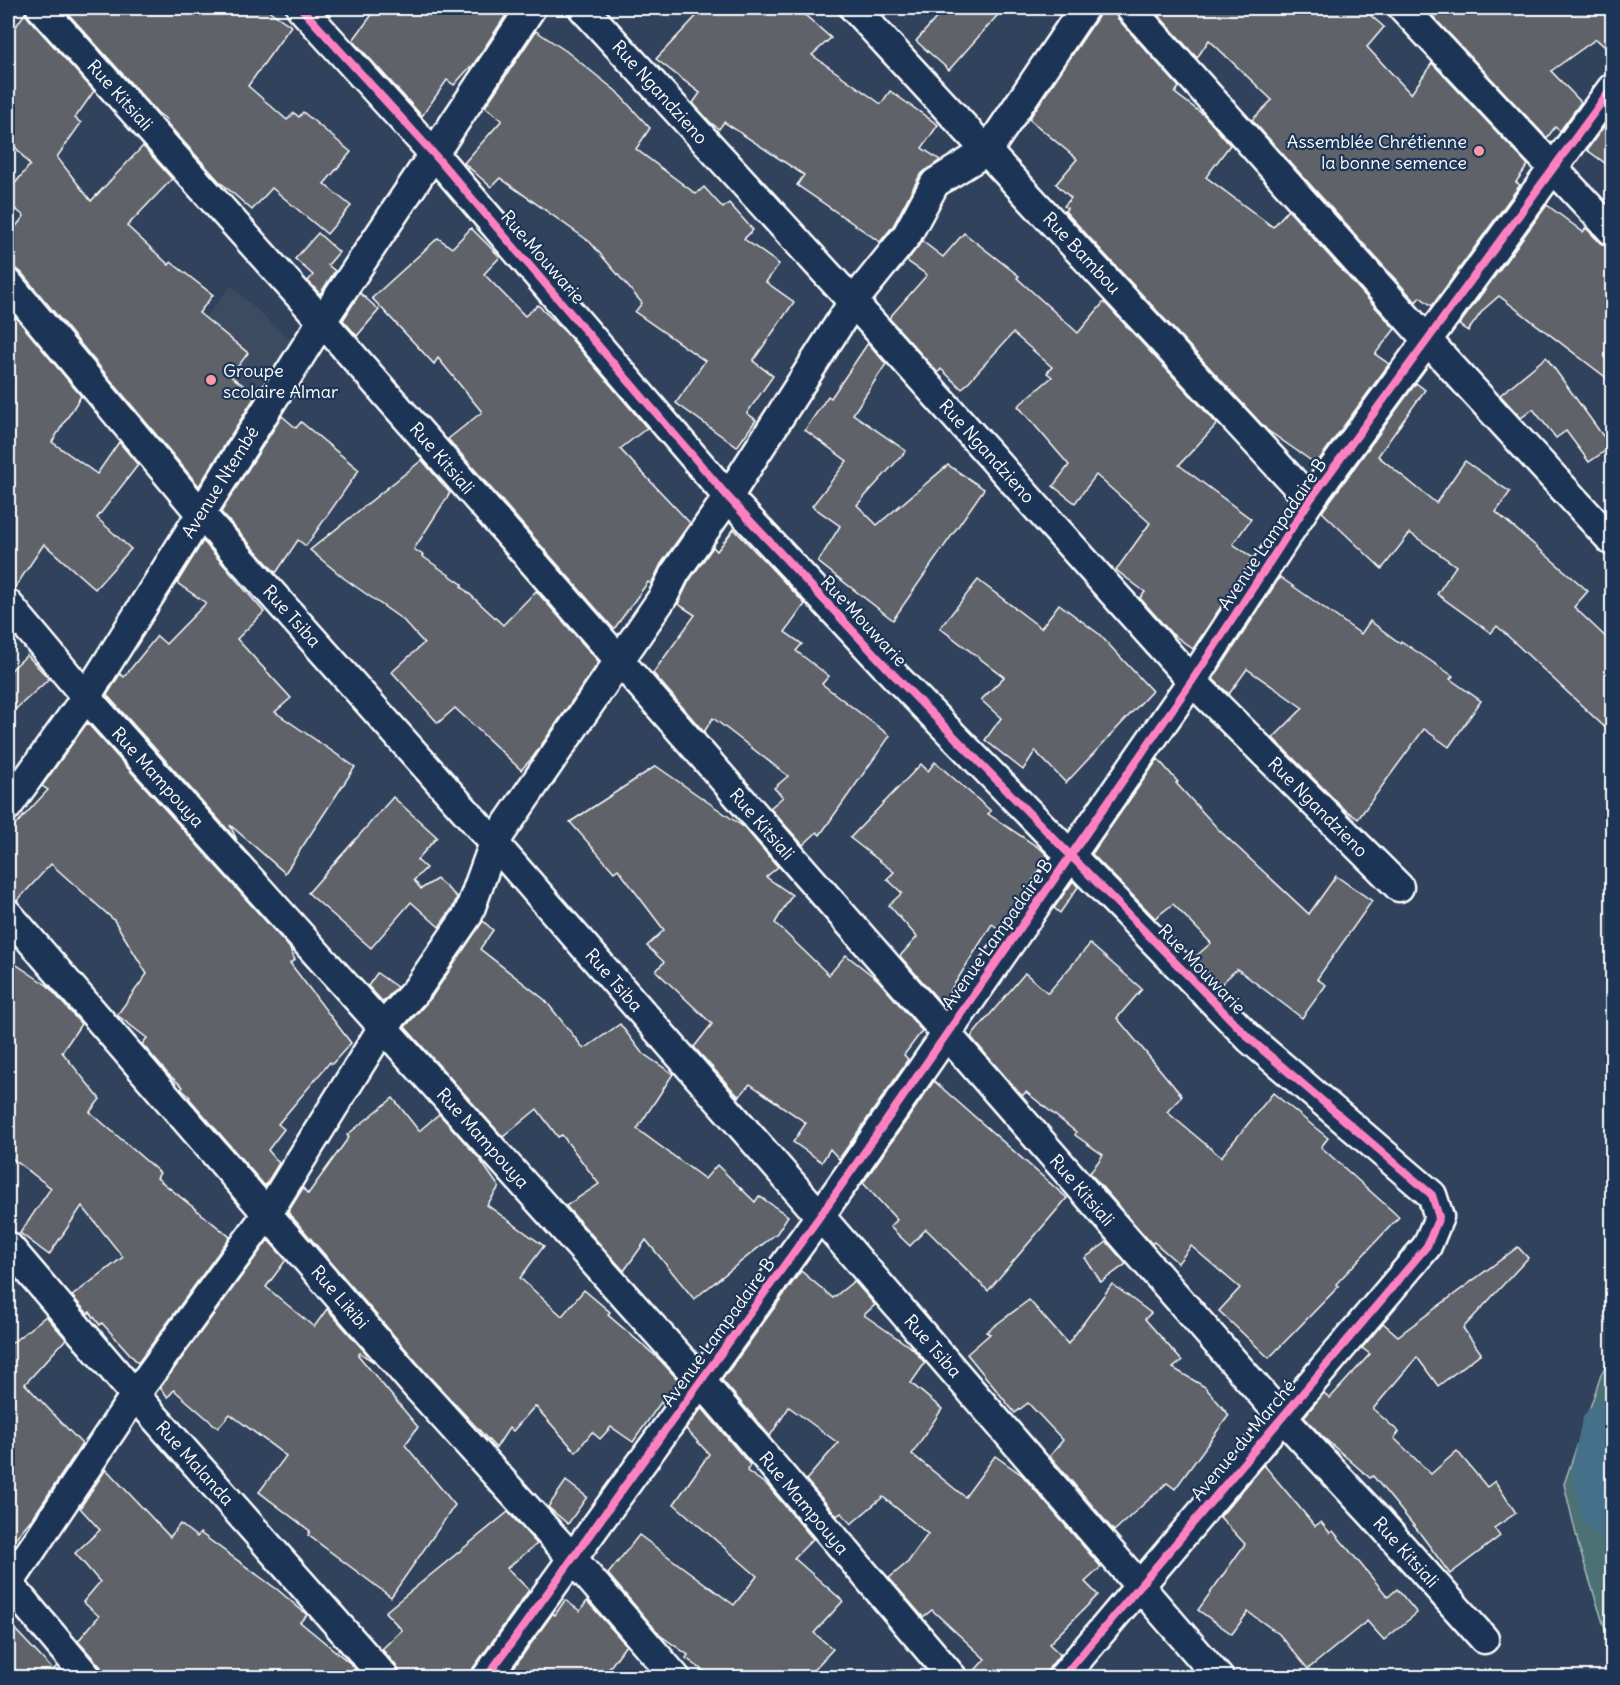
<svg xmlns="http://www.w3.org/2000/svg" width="1620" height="1685" font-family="Delius,sans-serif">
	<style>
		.built { fill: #3e4c60 }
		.green { fill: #4c7174; stroke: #a6b8ba; stroke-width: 1.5 }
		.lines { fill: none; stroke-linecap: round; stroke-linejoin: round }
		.river { stroke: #446f8a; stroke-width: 63 }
		.building { fill: #5e6268; stroke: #fff; stroke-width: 1.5 }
		.street-casing { stroke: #fff; stroke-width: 33 }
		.street { stroke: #1d3557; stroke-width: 28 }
		.cycleway-casing { stroke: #1d3557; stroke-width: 11 }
		.cycleway { stroke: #ff80c0; stroke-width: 8 }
		.poi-dot { fill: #ff9aa2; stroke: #1d3557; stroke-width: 2 }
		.labels { text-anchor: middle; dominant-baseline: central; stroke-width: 4.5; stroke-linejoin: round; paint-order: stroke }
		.street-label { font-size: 18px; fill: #fff; stroke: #1d3557 }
		.poi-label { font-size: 18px; fill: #fff; stroke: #1d3557; text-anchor: end }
	</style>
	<rect width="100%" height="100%" fill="#30425c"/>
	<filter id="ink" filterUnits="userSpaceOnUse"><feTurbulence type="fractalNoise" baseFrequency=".0167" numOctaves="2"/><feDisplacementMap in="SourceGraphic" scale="12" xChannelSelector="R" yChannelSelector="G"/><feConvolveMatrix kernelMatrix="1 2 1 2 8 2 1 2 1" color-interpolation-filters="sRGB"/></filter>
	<g filter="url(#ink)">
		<polygon class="built" points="231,286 293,343 195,499 121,417"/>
		<polygon class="green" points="1612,1355 1612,1651 1579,1547 1564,1484 1601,1375"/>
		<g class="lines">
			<polyline class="river" points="1612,1430 1604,1468 1612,1506"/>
		</g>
		<g class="building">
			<polygon points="63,8 265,8 291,26 248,86 287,120 294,113 299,117 303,112 351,152 324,184 351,206 327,234 272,188 252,210 220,182 166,122 167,120 158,113"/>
			<polygon points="377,8 502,8 508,12 471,68 470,67 454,85 447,80 422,116 353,40"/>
			<polygon points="704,8 797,8 831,38 812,55 881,104 890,91 938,125 922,148 940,160 920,175 893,226 880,242 797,185 804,175 724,122 719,129 710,122 693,103 700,93 656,59"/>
			<polygon points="945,8 1004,8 949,70 916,41"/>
			<polygon points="1100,8 1114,8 1118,19 1179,87 1175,93 1205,116 1230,145 1206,177 1273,227 1288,210 1395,329 1375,354 1389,364 1316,464 1267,430 1065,211 1067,208 1064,206 1071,198 1056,184 1077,159 1029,119 1098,17"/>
			<polygon points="1152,8 1362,8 1384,27 1367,47 1411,94 1432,63 1528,165 1516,182 1520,185 1432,306 1420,297 1416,302 1252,120 1272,100 1209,40 1197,58"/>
			<polygon points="1425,8 1612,8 1612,53 1596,39 1551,71 1581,102 1560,131 1555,127 1547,138"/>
			<polygon points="25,13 29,19 94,91 75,118 81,123 57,157 91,201 143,146 172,179 127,226 169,265 171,262 213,295 199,313 248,353 231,376 256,395 199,486 21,272 14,268 8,267 8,237 24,216 8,203 8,192 30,165 8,138 8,38"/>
			<polygon points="536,31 566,51 616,91 650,128 636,149 696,194 704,187 723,208 729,203 753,230 744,239 779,264 766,282 794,302 753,361 773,376 747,413 756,420 737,447 676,403 705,361 635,312 642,303 590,242 500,178 491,187 464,163 502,120 485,107"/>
			<polygon points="1612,115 1612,168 1587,150"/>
			<polygon points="1547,205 1583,232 1586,228 1600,243 1607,247 1612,247 1612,382 1499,296 1483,310 1468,331 1459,325"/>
			<polygon points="471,228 500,257 484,274 525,316 538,305 567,334 647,428 620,449 690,523 661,564 651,584 648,582 614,629 448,439 482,412 438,358 434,364 372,298 438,238 452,248"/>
			<polygon points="318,233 339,252 328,265 335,271 320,294 308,281 313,275 295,259"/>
			<polygon points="964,233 1019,276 1017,278 1078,333 1104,302 1217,424 1179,465 1251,519 1233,544 1253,558 1193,649 1171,633 1140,598 1145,592 1116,570 1150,523 1096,475 1075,503 1053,486 1069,465 1018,406 1052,377 1047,373 1052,367 1013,333 962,389 941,369 938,373 889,318 927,275 907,261 922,241 943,257"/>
			<polygon points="360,293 379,310 357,336 343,320"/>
			<polygon points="8,308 81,396 52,442 97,474 119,442 138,465 97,518 131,549 95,589 44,544 14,589 8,588"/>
			<polygon points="868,343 886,364 853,414 906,451 857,505 877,525 948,465 984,489 893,620 818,562 840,526 812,506 847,461 805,430 828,396 831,398"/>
			<polygon points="1546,357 1611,447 1589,462 1566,431 1556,438 1533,409 1521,418 1500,395"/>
			<polygon points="1416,383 1425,390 1378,456 1436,503 1465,461 1510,492 1496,512 1588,591 1574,607 1612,643 1612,734 1497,626 1491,633 1437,594 1456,566 1410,533 1382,569 1322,512"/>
			<polygon points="282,416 296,428 301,422 359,470 306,546 298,540 276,573 221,512"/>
			<polygon points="422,460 450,493 414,549 423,555 422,556 462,584 461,586 503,625 536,591 599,662 533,757 521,770 455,708 438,723 392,672 424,643 403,620 345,579 310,550"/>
			<polygon points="734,529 805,604 785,632 802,644 796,651 829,676 822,684 890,736 820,835 817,832 803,845 770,808 783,797 774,788 788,776 713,718 704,732 653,673 695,615 678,604 689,581 713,547 717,551"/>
			<polygon points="203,541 264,612 237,639 291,698 275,712 355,767 285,873 230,825 237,840 107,695 120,674 124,677 157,636 166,644 206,603 177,583"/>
			<polygon points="1280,577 1361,634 1370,621 1400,643 1401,641 1453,676 1450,679 1481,701 1449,747 1424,729 1358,819 1343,808 1273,738 1303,708 1247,669 1229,694 1213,679"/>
			<polygon points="978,580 1041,628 1059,604 1099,634 1152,691 1066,783 1035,751 1023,770 985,740 1001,718 981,700 1004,677 940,628"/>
			<polygon points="27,655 49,679 8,716 8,673"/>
			<polygon points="87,723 289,947 295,960 290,963 351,1043 332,1064 330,1062 278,1124 284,1129 268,1150 279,1163 265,1186 189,1098 190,1097 181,1089 183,1087 168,1074 142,1044 147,1038 117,1015 147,974 114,920 51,864 17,901 8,898 8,833 48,790 42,786"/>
			<polygon points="1158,759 1178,782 1176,783 1220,831 1309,914 1336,876 1372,901 1317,979 1326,985 1302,1018 1237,969 1220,985 1194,958 1211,943 1173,904 1155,918 1092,854"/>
			<polygon points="935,762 991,811 988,814 1042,850 1049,857 999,929 992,924 942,1004 900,956 917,937 889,905 902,893 887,879 894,872 850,838 921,764 928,771"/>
			<polygon points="656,766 745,828 778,867 766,877 792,895 775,923 829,975 846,955 878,980 922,1031 904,1055 908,1059 900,1072 839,1159 830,1149 822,1162 793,1142 806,1123 750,1084 739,1097 694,1047 712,1024 656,971 664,962 647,946 664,930 618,869 614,872 570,822"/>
			<polygon points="393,797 437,837 417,860 426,868 414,880 421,889 437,879 457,897 453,907 439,927 411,902 371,948 308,893"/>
			<polygon points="1073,881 1078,887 1060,913 1054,908"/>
			<polygon points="483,921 493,930 480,949 545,1000 584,1049 620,1024 642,1053 673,1074 637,1129 705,1179 717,1165 755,1202 759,1196 788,1216 777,1233 694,1299 646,1240 624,1271 566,1206 599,1184 562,1135 558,1137 537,1109 503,1137 405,1027 431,998"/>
			<polygon points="1090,944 1142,989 1117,1018 1182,1096 1167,1112 1221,1157 1273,1093 1328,1138 1321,1147 1399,1217 1336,1284 1339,1286 1269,1358 1219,1311 1240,1288 1191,1246 1178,1263 1154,1242 1152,1244 1090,1173 1103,1155 1075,1135 1076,1132 1026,1092 1022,1096 971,1037 1025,973 1048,993"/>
			<polygon points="8,959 48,986 81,1024 62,1052 100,1099 90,1112 160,1173 157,1178 230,1237 138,1363 102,1323 100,1325 90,1312 88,1314 72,1296 123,1257 82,1206 49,1255 20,1233 51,1188 8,1155"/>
			<polygon points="377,973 397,987 383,1002 368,986"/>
			<polygon points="934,1081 1067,1198 988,1291 926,1229 910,1246 890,1227 897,1220 863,1183"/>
			<polygon points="393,1098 419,1131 439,1114 478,1157 499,1187 487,1205 544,1246 520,1278 562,1316 584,1290 610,1312 608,1315 659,1359 680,1382 663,1405 661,1402 633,1442 611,1427 600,1439 592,1432 576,1452 535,1406 513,1431 509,1428 496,1448 428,1375 288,1212 303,1188 308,1194 349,1137 347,1135"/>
			<polygon points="268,1240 286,1260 266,1287 314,1327 327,1309 374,1362 360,1353 358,1355 418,1427 405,1445 455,1505 391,1597 308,1535 310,1531 259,1492 286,1456 230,1414 218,1428 174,1390 168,1397 160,1388"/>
			<polygon points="1107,1242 1126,1264 1101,1282 1085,1258"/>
			<polygon points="1518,1247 1528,1258 1463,1328 1481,1353 1438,1386 1417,1357 1373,1409 1399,1432 1394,1438 1431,1474 1457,1451 1487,1487 1495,1481 1516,1513 1494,1528 1500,1536 1450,1574 1419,1532 1373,1476 1370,1478 1323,1437 1304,1417 1324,1393 1330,1398 1370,1354 1362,1348 1383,1323 1398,1336"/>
			<polygon points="801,1271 833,1298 854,1281 875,1305 864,1315 913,1349 925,1363 911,1383 942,1409 912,1454 965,1497 995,1456 1022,1475 1101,1567 1085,1582 1098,1595 1049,1644 1060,1654 1049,1668 1046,1677 969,1677 985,1659 932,1610 923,1617 889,1578 908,1562 928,1534 883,1497 851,1524 841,1513 837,1516 806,1480 838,1443 789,1407 770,1436 722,1380"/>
			<polygon points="1112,1284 1151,1313 1145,1319 1182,1361 1173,1368 1205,1387 1229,1415 1175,1489 1167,1483 1114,1531 1050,1456 1063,1440 1028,1403 1015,1413 967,1354 990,1334 986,1332 1029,1300 1068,1344"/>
			<polygon points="46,1316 66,1339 25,1384 82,1444 34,1516 8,1547 8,1346"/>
			<polygon points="702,1408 750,1465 747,1471 768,1486 813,1539 794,1558 843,1601 814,1633 833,1649 807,1677 712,1677 686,1658 688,1655 661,1636 608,1574 639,1535 734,1605 757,1576 674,1504 709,1454 686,1429"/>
			<polygon points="1264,1465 1315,1526 1321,1522 1330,1533 1333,1531 1388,1597 1397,1589 1417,1613 1384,1640 1367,1621 1308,1669 1279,1634 1248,1612 1232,1634 1198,1610 1245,1544 1220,1517"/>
			<polygon points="106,1469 170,1537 180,1524 197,1537 200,1533 278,1590 307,1615 300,1622 351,1664 363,1677 104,1677 101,1667 78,1641 99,1616 83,1602 100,1582 75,1553 100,1530 80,1508"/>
			<polygon points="566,1481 587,1497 568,1524 548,1507"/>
			<polygon points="508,1512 537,1544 507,1568 529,1590 473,1668 470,1677 401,1677 397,1667 382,1649 402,1630 385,1612"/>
			<polygon points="565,1600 580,1611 587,1601 626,1645 603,1677 507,1677 553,1613 555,1615"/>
			<polygon points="8,1622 53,1670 57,1666 66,1677 8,1677"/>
		</g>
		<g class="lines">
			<g class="street-casing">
				<g id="street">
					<polyline points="41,8 322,321 1282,1417 1375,1517 1484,1639"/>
					<polyline points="301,8 433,153 728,497 893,674 1250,1039 1432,1195 1439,1217 1427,1246 1062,1678"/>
					<polyline points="583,8 853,302 1192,681 1399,887"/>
					<polyline points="854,8 1310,500"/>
					<polyline points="1130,8 1427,340 1612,541"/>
					<polyline points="1403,8 1612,231"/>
					<polyline points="8,283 200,513 494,843 820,1216 1219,1678"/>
					<polyline points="8,604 86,697 701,1381 953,1678"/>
					<polyline points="8,806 86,697 322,321 531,8"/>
					<polyline points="8,914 416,1386 572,1558 676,1678"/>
					<polyline points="8,1246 135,1395 385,1678"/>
					<polyline points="8,1583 88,1678"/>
					<polyline points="8,1585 135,1395 267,1214 383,1027 417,989 468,915 494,843 663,597 675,573 728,497 853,302 907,235 935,183 988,150 1084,8"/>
					<polyline points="486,1678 820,1216 1192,681 1310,500 1612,88"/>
				</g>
			</g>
			<use href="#street" class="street"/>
			<g class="cycleway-casing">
				<g id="cycleway">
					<polyline points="301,8 433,153 728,497 893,674 1250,1039 1432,1195 1439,1217 1427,1246 1062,1678"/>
					<polyline points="486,1678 820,1216 1192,681 1310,500 1612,88"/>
				</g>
			</g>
			<use href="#cycleway" class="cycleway"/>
		</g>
	</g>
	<g class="poi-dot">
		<circle cx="1479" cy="151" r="6"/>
		<circle cx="211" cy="380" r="6"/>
	</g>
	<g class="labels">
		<g class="street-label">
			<text transform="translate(660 92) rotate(48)">Rue Ngandzieno</text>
			<text transform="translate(120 95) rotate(48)">Rue Kitsiali</text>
			<text transform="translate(1082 253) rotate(47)">Rue Bambou</text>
			<text transform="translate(543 257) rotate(49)">Rue Mouwarie</text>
			<text transform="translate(987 451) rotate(48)">Rue Ngandzieno</text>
			<text transform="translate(442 458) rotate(49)">Rue Kitsiali</text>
			<text transform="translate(220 482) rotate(-58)">Avenue Ntembé</text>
			<text transform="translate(1272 534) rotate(-56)">Avenue Lampadaire B</text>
			<text transform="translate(292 616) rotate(48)">Rue Tsiba</text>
			<text transform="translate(864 621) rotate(47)">Rue Mouwarie</text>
			<text transform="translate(158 777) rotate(48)">Rue Mampouya</text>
			<text transform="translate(1318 807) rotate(45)">Rue Ngandzieno</text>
			<text transform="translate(762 824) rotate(49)">Rue Kitsiali</text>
			<text transform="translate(997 934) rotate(-55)">Avenue Lampadaire B</text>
			<text transform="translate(1202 969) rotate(46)">Rue Mouwarie</text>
			<text transform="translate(614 980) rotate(49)">Rue Tsiba</text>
			<text transform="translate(483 1138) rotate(48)">Rue Mampouya</text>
			<text transform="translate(1082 1190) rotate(49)">Rue Kitsiali</text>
			<text transform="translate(340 1297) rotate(49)">Rue Likibi</text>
			<text transform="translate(718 1332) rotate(-54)">Avenue Lampadaire B</text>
			<text transform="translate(933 1346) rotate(49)">Rue Tsiba</text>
			<text transform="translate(1243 1440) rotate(-50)">Avenue du Marché</text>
			<text transform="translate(195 1463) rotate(48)">Rue Malanda</text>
			<text transform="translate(804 1503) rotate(50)">Rue Mampouya</text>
			<text transform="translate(1406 1552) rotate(48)">Rue Kitsiali</text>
		</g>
		<g class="poi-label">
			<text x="1467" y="141">Assemblée Chrétienne<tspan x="1467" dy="21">la bonne semence</tspan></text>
			<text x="223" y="370" text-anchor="start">Groupe<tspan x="223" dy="21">scolaire Almar</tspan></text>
		</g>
	</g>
	<rect width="1620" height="1685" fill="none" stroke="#1d3557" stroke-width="30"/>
	<rect x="15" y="15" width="1590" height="1655" fill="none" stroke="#fff" stroke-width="2" filter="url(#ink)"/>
</svg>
